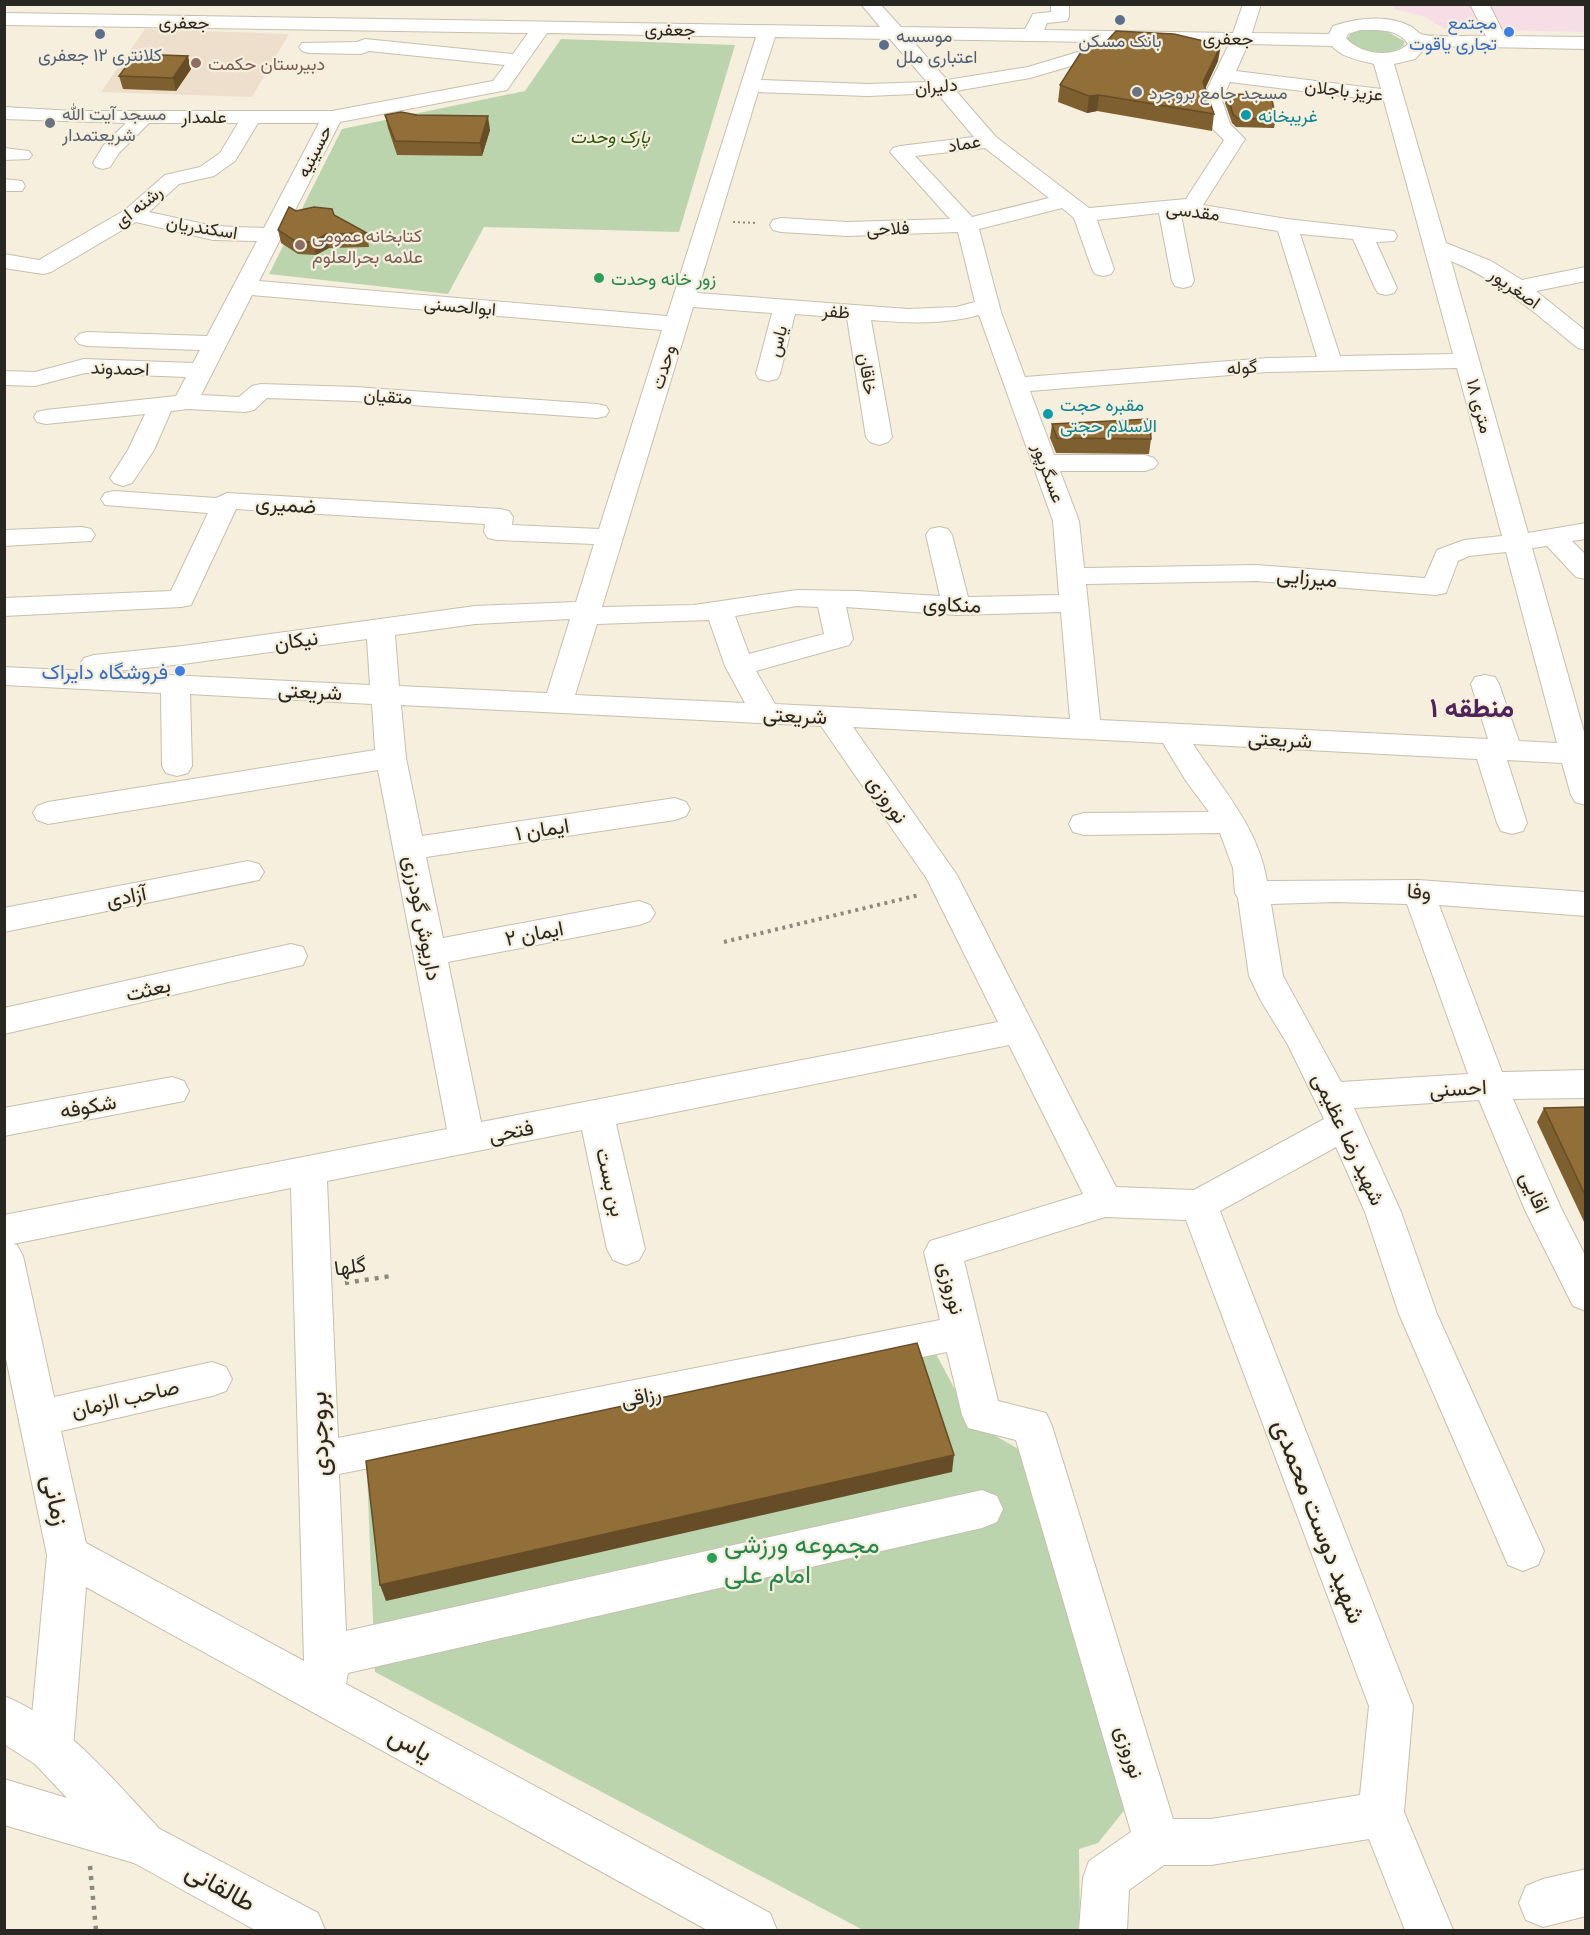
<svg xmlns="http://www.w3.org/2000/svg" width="1590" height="1935" font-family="Merriweather,Vazirmatn,serif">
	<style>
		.commercial { fill: #f7dde6 }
		.education { fill: #eedfcc }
		.green { fill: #bbd4ae }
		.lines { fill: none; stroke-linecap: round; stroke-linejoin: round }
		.minor-casing { stroke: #c6bfaf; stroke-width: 2 }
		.major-casing { stroke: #c6bfaf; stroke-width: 2 }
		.path-far2 { stroke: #8e897e; stroke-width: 2; stroke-dasharray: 2 3; stroke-linecap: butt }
		.path-far1 { stroke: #8e897e; stroke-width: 4; stroke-dasharray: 3 4.5; stroke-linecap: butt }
		.path { stroke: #8e897e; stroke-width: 4.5; stroke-dasharray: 4 6; stroke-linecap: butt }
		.minor { fill: #fff; fill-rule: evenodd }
		.major { fill: #fff; fill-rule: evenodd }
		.wall { fill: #7e5f30 }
		.shaded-wall { fill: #664d27 }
		.building { fill: #926e38; stroke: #664d27; stroke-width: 1.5 }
		.service-dot { fill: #5c6f8a; stroke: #f6efde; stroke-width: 2 }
		.shop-dot { fill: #3f7fe0; stroke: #f6efde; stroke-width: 2 }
		.education-dot { fill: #8d6e63; stroke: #f6efde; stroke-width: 2 }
		.worship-dot { fill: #6b7280; stroke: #f6efde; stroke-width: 2 }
		.culture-dot { fill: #0f9aa8; stroke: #f6efde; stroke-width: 2 }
		.leisure-dot { fill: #2e9e5b; stroke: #f6efde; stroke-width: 2 }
		.labels { text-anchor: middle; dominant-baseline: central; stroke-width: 4.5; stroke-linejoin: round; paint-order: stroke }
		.far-street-label { font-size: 18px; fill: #292721; stroke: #f6efde }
		.far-shop-label { font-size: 18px; fill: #366cbe; stroke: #f6efde; text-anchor: end }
		.far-service-label { font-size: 18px; fill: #4e5e75; stroke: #f6efde }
		.far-education-label { font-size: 18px; fill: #785e54; stroke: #f6efde; text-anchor: start }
		.far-worship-label { font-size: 18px; fill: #5b616d; stroke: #f6efde; text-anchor: start }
		.far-culture-label { font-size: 18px; fill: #0d838f; stroke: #f6efde; text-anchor: start }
		.far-park-label { font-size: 18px; font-style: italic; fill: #295502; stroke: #f6efde }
		.far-leisure-label { font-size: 18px; fill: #27864d; stroke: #f6efde; text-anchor: start }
		.street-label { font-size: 21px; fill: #292721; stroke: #f6efde }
		.shop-label { font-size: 21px; fill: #366cbe; stroke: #f6efde; text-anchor: end }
		.near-street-label { font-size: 26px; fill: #292721; stroke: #f6efde }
		.near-leisure-label { font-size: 26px; fill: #27864d; stroke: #f6efde; text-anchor: start }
		.district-label { font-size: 27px; font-weight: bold; fill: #4f2458; stroke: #f6efde }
	</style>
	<rect width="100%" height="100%" fill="#f6efde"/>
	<polygon class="commercial" points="1393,5 1585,5 1585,32 1445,29 1425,17 1394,9"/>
	<polygon class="education" points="145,29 289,34 252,97 101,92"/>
	<g class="green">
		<path d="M1367 29 1386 31 1404 41V45C1391 59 1355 55 1347 39L1352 32Z"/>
		<polygon points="561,39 735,45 679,232 484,227 448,294 269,274 342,129 525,91"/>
		<polygon points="936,1354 973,1423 1022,1451 1126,1808 1098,1843 1079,1849 1080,1930 863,1930 375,1672 367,1471"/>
	</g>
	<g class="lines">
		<g class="minor-casing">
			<g id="minor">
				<path d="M861 4H880L901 27 1025 29 1033 14 1051 12V4H1069V17L1067 21 1047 23 1044 30 1233 33 1243 4H1261L1252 33 1329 34 1333 26C1358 18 1385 14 1410 26 1414 28 1417 32 1421 34 1429 38 1474 35 1486 36L1470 4H1489L1505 36 1586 37V49L1427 46 1415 59 1394 64 1446 243 1491 261 1522 280 1586 267V281L1536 291 1586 331V350L1578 348C1537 315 1500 281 1451 261L1528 533 1586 523V539L1572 541 1586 555V579L1576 577 1547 546 1532 548 1586 739V805L1575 802 1571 795 1562 763 1507 760 1527 823 1523 831 1512 834 1501 831 1497 823 1477 759 1193 744C1222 789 1258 827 1267 881L1418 880 1586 892V916L1439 905 1502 1072 1586 1070V1098L1513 1099 1561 1208 1586 1257V1311L1573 1306 1525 1210 1479 1100 1354 1108 1401 1212 1437 1314 1544 1551 1538 1565 1523 1571 1508 1565 1399 1314 1365 1212 1336 1147 1220 1211 1413 1706 1404 1812 1453 1930H1405L1369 1839 1211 1865H1164L1129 1890 1127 1930H1079L1083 1878 1089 1861 1131 1832 1016 1440 968 1428 962 1415 947 1352 339 1474 346 1631 982 1490 997 1496 1003 1509 997 1522 982 1528 348 1673 346 1684 770 1913 777 1930H707L86 1587 73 1748 67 1764 51 1770 35 1764 29 1748 47 1555 4 1349V1215L447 1129 378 770 48 824 37 820 33 813 37 806 48 802 375 750 372 704 190 694 192 766 188 773 177 776 166 773 162 766 161 693 4 685V667L85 671 80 664 84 658 94 655 183 646 475 606 576 602 594 544 497 540 488 538 484 532 485 524 236 509 191 605 181 607 4 616V598L171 591 208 513 105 505 101 499 105 493 114 491 216 498 227 493 500 509 509 511 513 517 512 525 599 529 662 330 252 295 201 395 239 397 252 386 261 384 355 387 597 404 606 406 609 411 606 416 597 418 355 401 267 398 254 410 245 412 188 409 171 411 154 450 132 483 123 486 114 483 110 478 128 450 145 414 46 424 37 422 34 417 37 412 46 410 176 396 186 377 85 373 35 386 4 385V371L35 372 84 359 193 363 200 350 87 346 79 344 75 339 79 334 87 332 207 336 257 241 213 240 136 222 51 272 43 274 4 268V254L39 260 125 210 165 175 200 167 220 153 238 123H149L119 153 110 167 103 169 96 167 93 163 103 146 126 123 4 119V107L74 111H332L493 81 505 65 369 51 361 54 309 53 302 51 299 47 302 43 357 42 365 39 513 54 528 33 4 25V13L880 27ZM1360 30C1377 30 1398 28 1408 44 1393 59 1359 54 1346 38L1348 34ZM547 33 756 37 667 316 259 281 340 122 507 90ZM775 37 890 39 927 82 868 84 761 80ZM911 39 1095 42 1088 49 1028 67 947 80ZM1116 42 1229 44 1202 100 1211 127 1224 140 1186 199 1089 208 996 137 956 91 1030 78 1102 57ZM1248 44 1332 46C1342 58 1360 60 1374 64L1381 89 1236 71ZM1230 82 1384 101 1453 354 1340 356 1300 234 1353 239 1375 288 1378 293 1386 295 1394 293 1397 288 1376 242 1394 241 1397 236 1394 231 1287 219 1203 205 1245 139 1230 124 1222 100ZM758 92 868 96 937 93 974 137 900 146 893 148 890 152 950 219 847 222 781 218 773 220 770 225 773 230 781 232 847 236 958 232 975 302 956 307 908 309 697 293ZM258 123H319L264 228 213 226 149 212 179 184 214 176 235 161ZM985 148 1049 198 972 217 915 156ZM1062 208 1074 218 1092 269 1095 274 1103 276 1111 274 1114 269 1097 220 1159 213 1172 281 1175 286 1183 288 1191 286 1194 281 1181 215 1278 231 1317 357 1268 358 1025 377 1001 312 979 229ZM693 307 772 313 756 374 759 379 768 381 777 379 780 374 795 314 847 318 866 437 870 442 879 445 888 442 892 437 871 320C907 323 943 325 979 315L1053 521 1059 595 968 597 952 535 948 529 939 527 930 529 926 535 940 596 857 591 797 590 694 605 602 607ZM1457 368 1502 536 1464 540 1437 550 1425 578 1257 565 1084 568 1079 521 1060 471H1145L1154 468 1158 463 1154 458 1145 455H1054L1030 391 1268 372ZM1506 552 1557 743 1519 741 1499 684 1495 677 1485 675 1475 677 1471 684 1488 739 1100 720 1086 584 1257 581 1436 595 1446 593 1458 561 1469 556ZM797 606 818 607 824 634 749 654 735 616ZM846 607 956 615 1061 612 1070 719 775 704 756 671 849 645 853 639ZM570 619 547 693 399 686 395 635 475 624ZM709 620 725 666 745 703 575 695 597 624ZM367 639 370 685 107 672 183 664ZM401 705 821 726 927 879 998 1022 481 1122 448 962 639 925 650 921 655 913 650 905 639 901 443 938 426 857 675 820 686 816 690 809 686 802 675 798 422 836 406 758ZM853 727 1163 743 1186 781 1209 812 1084 813 1073 816 1069 824 1073 832 1084 835 1220 833 1233 868 1235 893 1238 898 1249 976 1261 1001 1288 1045 1324 1119 1194 1190 1116 1187 957 875ZM1335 902 1407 904 1468 1074 1341 1082 1283 976 1271 904ZM1009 1045 1083 1194 930 1241 924 1252 940 1320 338 1438 327 1181 582 1130 607 1249 613 1260 626 1265 639 1260 645 1249 616 1124ZM291 1188 304 1661 86 1543 61 1431 212 1396 226 1391 232 1379 226 1367 212 1362 54 1397 23 1256 17 1245 13 1244ZM1105 1217 1186 1220 1369 1706 1360 1795 1211 1819H1173L1052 1426 1046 1413 998 1401 964 1261Z"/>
				<polygon points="4,148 29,151 32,155 29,159 4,160"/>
				<polygon points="4,179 22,181 25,186 22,191 4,191"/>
				<polygon points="82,527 91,529 95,535 91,541 4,546 4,530"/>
				<polygon points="248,861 259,864 264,872 259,880 4,932 4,908"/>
				<polygon points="291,944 303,947 307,956 303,965 4,1034 4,1008"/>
				<polygon points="172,1077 184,1081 189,1091 184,1101 4,1136 4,1108"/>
				<polygon points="141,1819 318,1913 325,1930 255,1930 125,1858 118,1842 125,1826"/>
				<polygon points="1586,1869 1586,1916 1543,1927 1526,1920 1519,1903 1526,1886 1543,1879"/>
			</g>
		</g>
		<g class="major-casing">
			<path id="major" d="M4 1696C68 1722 111 1778 157 1826L164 1842 157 1858 141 1865 4 1825V1779L67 1798 35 1764 4 1744Z"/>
		</g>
		<polyline class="path-far2" points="733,222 758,223"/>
		<polyline class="path-far1" points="724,942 919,895"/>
		<g class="path">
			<polyline points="345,1283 391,1276"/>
			<polyline points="90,1866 96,1930"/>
		</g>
		<use href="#minor" class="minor"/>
		<use href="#major" class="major"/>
	</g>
	<g class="wall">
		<polygon points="1218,61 1205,89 1214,114 1212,131 1097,111 1087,113 1058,102 1060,85"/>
		<polygon points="191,69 176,91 123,89 119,76"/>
		<polygon points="1227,94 1276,119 1274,128 1236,127 1232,123 1225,103"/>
		<polygon points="385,115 490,130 482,156 397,155 388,128"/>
		<polygon points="296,211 334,215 367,233 369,247 329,248 316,255 298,254 281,243 278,230"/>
		<polygon points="1052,424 1151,439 1149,454 1056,453 1050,438"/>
		<polygon points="1586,1107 1586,1226 1537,1122 1544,1108"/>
	</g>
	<g class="shaded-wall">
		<polygon points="1221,45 1218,61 1200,99 1203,82"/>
		<polygon points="188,56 191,69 176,91 173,78"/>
		<polygon points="1099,95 1097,111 1087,113 1089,96"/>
		<polygon points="488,116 490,130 482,156 480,143"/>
		<polygon points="326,234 329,248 316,255 313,242"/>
		<polygon points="954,1455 952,1472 386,1601 380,1585"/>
	</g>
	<g class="building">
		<polygon points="1116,31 1174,34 1221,45 1203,82 1214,114 1099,95 1089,96 1060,85 1083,49 1105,43"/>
		<polygon points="135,54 188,56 173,78 119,76"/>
		<polygon points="1227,94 1271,95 1276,119 1237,118 1233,114"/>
		<polygon points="401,112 417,115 488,116 480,143 395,141 385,115"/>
		<polygon points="289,207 296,211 314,207 332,209 334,215 367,233 326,234 313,242 295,241 278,230"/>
		<polygon points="1150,419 1151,439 1057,438 1052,424"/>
		<polygon points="1586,1107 1586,1197 1544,1108"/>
		<polygon points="917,1343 954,1455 380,1585 366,1461"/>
	</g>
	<g class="service-dot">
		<circle cx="1120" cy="20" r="6"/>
		<circle cx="100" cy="34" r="6"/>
		<circle cx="884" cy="45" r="6"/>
	</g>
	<g class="shop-dot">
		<circle cx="1509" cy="32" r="6"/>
		<circle cx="180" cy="671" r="6"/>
	</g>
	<g class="education-dot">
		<circle cx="196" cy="63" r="6"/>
		<circle cx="300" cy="245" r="6"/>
	</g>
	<g class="worship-dot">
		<circle cx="1137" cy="92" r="6"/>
		<circle cx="50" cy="123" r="6"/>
	</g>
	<g class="culture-dot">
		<circle cx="1246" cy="115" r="6"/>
		<circle cx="1048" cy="414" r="6"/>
	</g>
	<g class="leisure-dot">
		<circle cx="599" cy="278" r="6"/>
		<circle cx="712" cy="1558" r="6"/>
	</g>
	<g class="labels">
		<g class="far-street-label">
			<text transform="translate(184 22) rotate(1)">جعفری</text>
			<text transform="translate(670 29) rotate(1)">جعفری</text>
			<text transform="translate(1228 38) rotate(1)">جعفری</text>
			<text transform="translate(936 86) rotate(-5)">دلیران</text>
			<text transform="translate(1344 90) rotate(7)">عزیز باجلان</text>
			<text x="204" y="116">علمدار</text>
			<text transform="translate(964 143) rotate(-10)">عماد</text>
			<text transform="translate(314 151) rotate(-63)">حسینیه</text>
			<text transform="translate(138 206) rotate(-38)">رشنه ای</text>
			<text transform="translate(1193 211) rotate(7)">مقدسی</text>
			<text transform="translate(202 227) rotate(9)">اسکندریان</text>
			<text transform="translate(888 228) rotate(-2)">فلاحی</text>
			<text transform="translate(1515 288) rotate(35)">اصغرپور</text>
			<text transform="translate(460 306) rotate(5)">ابوالحسنی</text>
			<text transform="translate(836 311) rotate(4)">ظفر</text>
			<text transform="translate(777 341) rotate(-75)">یاس</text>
			<text transform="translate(663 367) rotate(-73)">وحدت</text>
			<text transform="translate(1242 367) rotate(-4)">گوله</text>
			<text transform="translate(120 368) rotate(2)">احمدوند</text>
			<text transform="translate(868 374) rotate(81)">خاقان</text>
			<text transform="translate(388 396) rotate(4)">متقیان</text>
			<text transform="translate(1480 406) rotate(75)">۱۸ متری</text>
			<text transform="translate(1049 473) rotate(70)">عسگرپور</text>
		</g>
		<g class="far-shop-label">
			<text x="1497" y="22">مجتمع<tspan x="1497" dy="21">تجاری یاقوت</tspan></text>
		</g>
		<g class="far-service-label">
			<text x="896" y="35" text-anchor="start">موسسه<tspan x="896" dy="21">اعتباری ملل</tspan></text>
			<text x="1120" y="40">بانک مسکن</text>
			<text x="100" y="54">کلانتری ۱۲ جعفری</text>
		</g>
		<g class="far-education-label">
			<text x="208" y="63">دبیرستان حکمت</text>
			<text x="312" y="235">کتابخانه عمومی<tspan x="312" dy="21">علامه بحرالعلوم</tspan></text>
		</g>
		<g class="far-worship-label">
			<text x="1149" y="92">مسجد جامع بروجرد</text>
			<text x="62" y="113">مسجد آیت الله<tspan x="62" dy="21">شریعتمدار</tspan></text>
		</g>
		<g class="far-culture-label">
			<text x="1258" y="115">غریبخانه</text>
			<text x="1060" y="404">مقبره حجت<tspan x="1060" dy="21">الاسلام حجتی</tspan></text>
		</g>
		<g class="far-park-label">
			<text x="610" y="136">پارک وحدت</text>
		</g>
		<g class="far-leisure-label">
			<text x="611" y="278">زور خانه وحدت</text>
		</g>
		<g class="street-label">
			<text transform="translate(286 504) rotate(4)">ضمیری</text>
			<text transform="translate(1307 577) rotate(5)">میرزایی</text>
			<text transform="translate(952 604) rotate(2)">منکاوی</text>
			<text transform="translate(296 640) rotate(-8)">نیکان</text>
			<text transform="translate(310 691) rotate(3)">شریعتی</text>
			<text transform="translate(795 715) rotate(3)">شریعتی</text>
			<text transform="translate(1280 739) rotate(3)">شریعتی</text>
			<text transform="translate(888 799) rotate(55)">نوروزی</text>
			<text transform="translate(542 829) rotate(-9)">ایمان ۱</text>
			<text transform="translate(1419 891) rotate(3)">وفا</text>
			<text transform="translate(126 896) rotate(-11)">آزادی</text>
			<text transform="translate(423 918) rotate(79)">داریوش گودرزی</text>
			<text transform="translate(534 933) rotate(-11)">ایمان ۲</text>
			<text transform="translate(148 989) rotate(-13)">بعثت</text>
			<text transform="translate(1458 1088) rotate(-3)">احسنی</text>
			<text transform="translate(88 1106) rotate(-10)">شکوفه</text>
			<text transform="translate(511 1131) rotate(-11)">فتحی</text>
			<text transform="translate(1349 1139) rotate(65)">شهید رضا عظیمی</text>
			<text transform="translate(611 1182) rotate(77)">بن بست</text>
			<text transform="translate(1535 1192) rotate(66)">اقایی</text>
			<text transform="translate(350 1266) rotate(-8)">گلها</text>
			<text transform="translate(952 1288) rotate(76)">نوروزی</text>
			<text transform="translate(641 1396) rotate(-11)">رزاقی</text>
			<text transform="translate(125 1398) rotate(-13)">صاحب الزمان</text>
			<text transform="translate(1130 1752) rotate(73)">نوروزی</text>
		</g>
		<g class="shop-label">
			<text x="168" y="671">فروشگاه دایراک</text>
		</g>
		<g class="near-street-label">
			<text transform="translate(318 1434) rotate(-92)">بروجردی</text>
			<text transform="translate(57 1500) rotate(78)">زمانی</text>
			<text transform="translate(1320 1521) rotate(69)">شهید دوست محمدی</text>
			<text transform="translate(411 1743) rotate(29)">یاس</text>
			<text transform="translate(221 1886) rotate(29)">طالقانی</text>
		</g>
		<g class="near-leisure-label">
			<text x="724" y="1543">مجموعه ورزشی<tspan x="724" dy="30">امام علی</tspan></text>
		</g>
		<g class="district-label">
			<text x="1472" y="707">منطقه ۱</text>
		</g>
	</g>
	<rect width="1590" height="1935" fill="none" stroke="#292721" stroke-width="12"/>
</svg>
